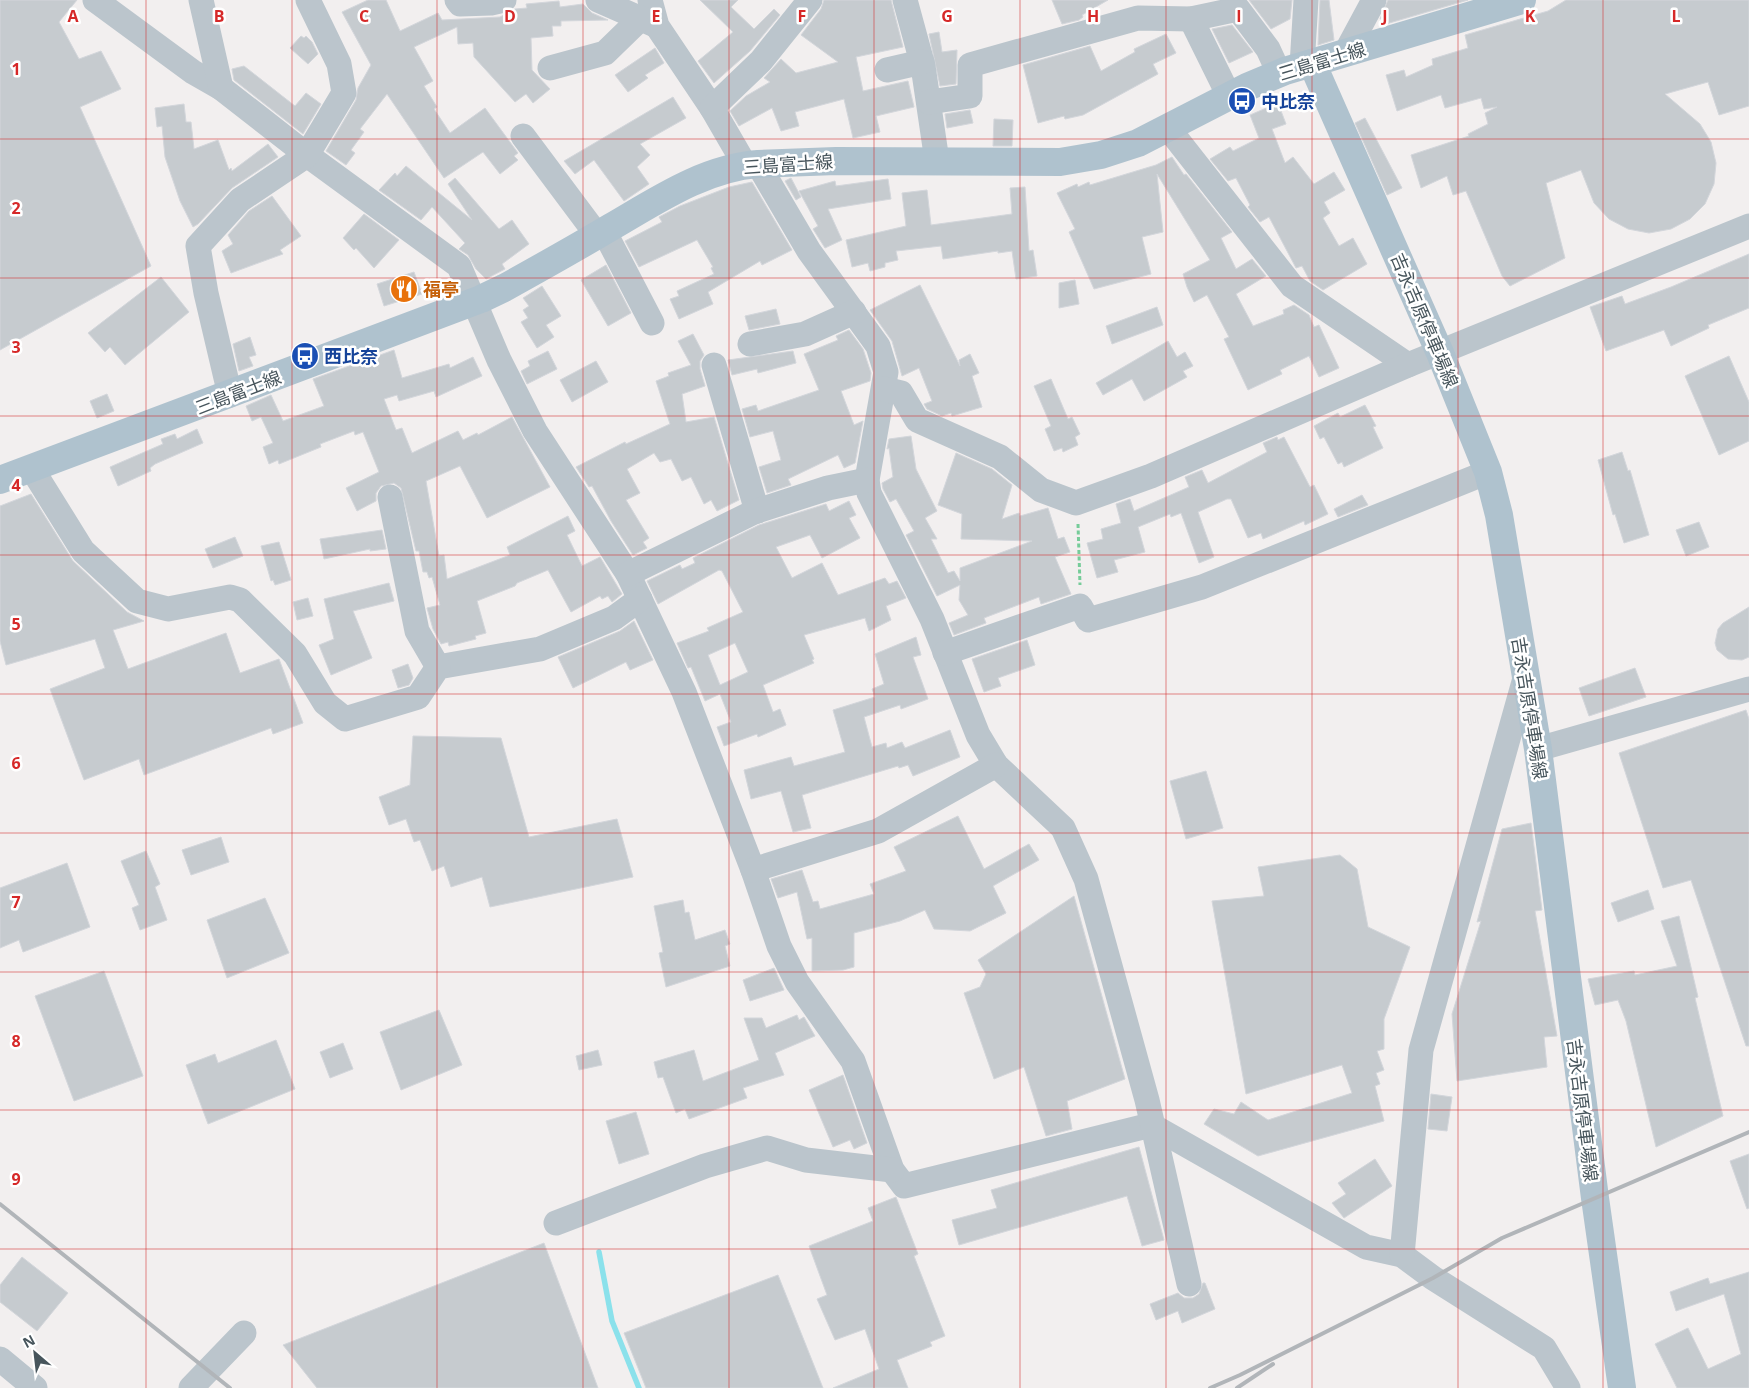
<svg xmlns="http://www.w3.org/2000/svg" width="1749" height="1388" font-family="'Open Sans','Noto Sans JP',sans-serif">
	<style>
		.lines { fill: none; stroke-linecap: round; stroke-linejoin: round }
		.stream { stroke: #8be1eb; stroke-width: 5.5 }
		.building { fill: #c6cbcf; stroke: #d3d6db; fill-rule: evenodd }
		.path { stroke: #76cc99; stroke-width: 3; stroke-dasharray: 4 2.5; stroke-linecap: butt }
		.minor { stroke: #bbc5cc; stroke-width: 25 }
		.major { stroke: #afc2ce; stroke-width: 28 }
		.rail { stroke: #b1b5b9; stroke-width: 4 }
		.grid { fill: none; stroke: #d62828; stroke-width: 1; stroke-opacity: 0.55 }
		.labels { text-anchor: middle; dominant-baseline: central; stroke-width: 5; stroke-linejoin: round; paint-order: stroke }
		.street-label { font-size: 18px; fill: #47555c; stroke: #fff }
		.transit-label { font-size: 18px; font-weight: bold; fill: #164399; stroke: #fff; text-anchor: start }
		.food-label { font-size: 18px; font-weight: bold; fill: #c56008; stroke: #fff; text-anchor: start }
		.grid-label { font-size: 16px; text-anchor: middle; font-weight: bold; fill: #d62828; stroke: #fff; stroke-width: 5; stroke-linejoin: round; paint-order: stroke }
	</style>
	<rect width="100%" height="100%" fill="#f2efef"/>
	<g class="lines">
		<polyline class="stream" points="599,1252 612,1321 639,1388"/>
	</g>
	<g class="building">
		<polygon points="0,0 77,0 59,22 79,59 101,51 121,89 80,107 151,266 0,350"/>
		<polygon points="368,0 386,0 400,31 438,13 442,20 500,17 515,9 527,8 526,4 559,1 560,7 583,4 592,13 608,20 561,21 561,26 552,26 553,36 531,38 532,70 550,89 533,103 526,94 515,102 474,57 473,43 458,44 457,27 414,47 433,81 424,86 437,107 434,109 450,133 485,108 518,153 514,156 518,160 500,174 483,152 444,178 387,94 360,129 364,132 351,150 355,153 346,165 326,151 356,100 358,88 371,65 342,12"/>
		<polygon points="700,0 738,0 731,7 754,29 774,9 780,15 750,51 714,83 698,61 733,32"/>
		<polygon points="824,0 891,0 903,47 856,57 863,91 908,81 914,107 876,116 880,132 853,138 844,99 795,112 799,126 781,131 772,108 739,126 730,111 746,96 770,82 764,78 781,59 796,73 838,62 801,35 821,9"/>
		<polygon points="1052,0 1108,0 1082,15 1083,17 1079,20 1062,24"/>
		<polygon points="1249,0 1292,0 1290,19 1271,29"/>
		<polygon points="1320,0 1329,0 1334,40 1318,45"/>
		<polygon points="1388,0 1468,0 1386,24 1385,18 1380,19"/>
		<polygon points="1566,0 1749,0 1749,106 1719,115 1708,82 1665,94 1700,124 1711,142 1716,163 1714,184 1705,204 1690,219 1671,229 1649,233 1628,229 1609,219 1594,203 1581,170 1546,183 1565,258 1510,286 1502,276 1466,191 1453,195 1447,176 1421,188 1411,155 1469,136 1468,134 1488,124 1485,113 1497,107 1484,109 1481,98 1445,108 1441,95 1397,111 1386,75 1404,70 1406,77 1433,65 1432,59 1468,48 1465,35 1548,11"/>
		<polygon points="1232,25 1253,52 1229,63 1212,29"/>
		<polygon points="939,32 942,52 957,50 956,84 940,86 929,34"/>
		<polygon points="1166,34 1176,53 1153,64 1158,74 1083,115 1065,119 1064,116 1038,123 1023,65 1090,46 1101,71 1135,52 1134,49"/>
		<polygon points="301,36 304,38 306,36 312,42 318,54 308,64 290,48"/>
		<polygon points="655,48 664,63 645,75 648,78 628,92 615,75"/>
		<polygon points="244,66 295,106 306,93 321,104 303,134 234,80 232,69"/>
		<polygon points="673,97 686,118 640,144 650,155 637,167 649,184 624,201 594,160 575,174 564,161"/>
		<polygon points="1278,103 1286,124 1272,129 1285,163 1293,157 1314,184 1334,172 1345,190 1324,202 1330,213 1323,218 1339,246 1353,238 1367,264 1323,290 1310,281 1302,266 1296,268 1269,217 1260,222 1248,207 1250,205 1236,178 1228,181 1210,159 1230,147 1233,151 1259,138 1250,115"/>
		<polygon points="184,104 186,122 191,122 194,149 218,140 229,170 231,168 232,171 268,144 278,157 232,188 198,224 193,227 180,201 165,157 162,126 157,127 155,108"/>
		<polygon points="970,110 973,123 947,128 945,114"/>
		<polygon points="1365,118 1402,188 1387,195 1355,123"/>
		<polygon points="994,119 1013,120 1012,146 993,146"/>
		<polygon points="1172,157 1184,175 1186,174 1232,232 1221,238 1236,269 1252,259 1266,276 1236,294 1253,326 1284,314 1283,310 1294,305 1309,315 1314,327 1319,325 1339,368 1319,377 1309,356 1280,370 1282,374 1248,390 1224,339 1229,337 1207,295 1194,302 1187,287 1183,274 1210,260 1157,174 1163,232 1142,237 1151,274 1094,289 1069,232 1075,229 1057,193 1077,184 1078,187 1089,182 1090,185 1156,165"/>
		<polygon points="406,166 472,220 448,184 455,178 499,229 512,220 529,244 502,264 505,269 486,279 476,269 468,255 459,249 465,243 432,207 421,220 379,190 395,173 397,176"/>
		<polygon points="791,178 801,197 796,200 785,181"/>
		<polygon points="888,179 891,199 828,209 842,240 825,248 813,229 818,226 799,191 835,181 836,186"/>
		<polygon points="752,182 792,250 762,265 760,261 708,292 713,304 679,319 670,299 679,296 677,291 714,274 711,268 713,267 697,240 639,267 625,241 662,222 659,217 680,206 729,187"/>
		<polygon points="1025,187 1029,251 1033,250 1037,276 1016,279 1012,251 998,253 998,251 943,259 941,246 896,251 898,260 885,263 885,267 870,271 868,263 852,267 846,240 906,226 902,193 927,190 931,225 1012,214 1010,188"/>
		<polygon points="272,196 301,236 280,250 283,254 231,273 222,251 233,244 228,235 249,211"/>
		<polygon points="364,214 399,240 374,268 356,248 354,250 343,238"/>
		<polygon points="1749,254 1749,308 1708,325 1709,328 1671,346 1664,330 1606,351 1590,307 1622,296 1625,304 1671,287"/>
		<polygon points="606,265 631,313 608,326 581,280"/>
		<polygon points="414,272 422,294 384,306 377,284"/>
		<polygon points="161,277 189,312 125,365 110,347 105,352 88,333"/>
		<polygon points="1075,280 1079,304 1059,308 1059,283"/>
		<polygon points="920,285 960,366 959,360 970,354 979,373 972,376 982,407 952,416 951,413 942,416 927,409 924,404 932,401 919,368 902,376 892,341 870,310"/>
		<polygon points="542,286 561,316 546,325 554,337 537,348 521,322 528,318 523,310 529,306 523,298"/>
		<polygon points="1157,307 1163,325 1112,344 1106,326"/>
		<polygon points="776,309 780,324 749,330 745,316"/>
		<polygon points="849,330 863,349 871,373 870,381 841,391 854,425 863,421 855,463 844,468 838,455 788,479 791,485 767,493 759,467 781,460 773,431 750,437 742,409 756,405 758,411 819,390 804,354 838,340 836,336"/>
		<polygon points="693,334 704,355 700,361 700,369 705,386 682,394 686,422 714,417 739,500 717,511 711,500 704,504 691,477 682,481 671,459 660,462 654,453 627,469 640,493 626,500 649,538 643,542 647,548 633,555 611,521 592,486 589,487 576,467 625,442 626,444 670,424 656,381 669,376 668,373 691,365 678,341"/>
		<polygon points="250,337 256,355 249,357 253,366 239,371 233,344"/>
		<polygon points="1168,341 1177,357 1185,352 1193,366 1183,371 1187,377 1144,401 1132,379 1103,395 1096,383"/>
		<polygon points="394,350 402,378 449,364 450,368 473,357 482,376 436,397 434,391 399,401 397,395 384,399 396,430 402,428 412,453 458,431 463,440 477,433 478,435 512,417 550,487 487,518 460,466 426,481 439,556 444,555 447,579 510,555 507,547 568,516 575,531 567,535 582,566 600,557 622,594 612,602 608,596 602,599 600,596 571,612 548,570 517,583 515,586 477,601 486,633 475,636 476,639 449,646 448,642 441,644 433,629 427,608 440,605 432,577 429,578 427,572 423,572 419,551 416,551 401,488 394,483 381,486 376,493 376,501 357,511 346,488 379,472 363,432 355,435 354,431 320,444 321,447 279,464 278,460 269,464 263,447 273,443 261,417 252,421 246,406 271,395 283,421 324,406 313,379"/>
		<polygon points="548,351 557,369 527,384 521,371 530,366 528,361"/>
		<polygon points="793,351 796,363 758,373 757,369 732,375 728,360"/>
		<polygon points="1729,356 1749,402 1749,441 1719,455 1685,376"/>
		<polygon points="596,361 608,382 572,402 560,380"/>
		<polygon points="1051,379 1068,419 1072,417 1080,434 1075,437 1078,445 1063,452 1062,448 1054,451 1045,429 1051,426 1034,386"/>
		<polygon points="107,394 114,411 97,418 90,401"/>
		<polygon points="1365,405 1376,426 1373,427 1383,448 1344,467 1342,462 1338,464 1324,437 1320,439 1314,426 1338,413 1340,417"/>
		<polygon points="197,429 203,443 155,464 150,468 151,471 118,486 110,467 163,444 161,439 175,434 177,439"/>
		<polygon points="911,436 916,469 937,511 925,518 937,539 931,539 948,573 954,571 960,581 960,568 1032,541 961,539 962,514 938,505 956,453 992,469 1012,485 1002,519 1019,513 1020,516 1048,508 1058,539 1064,537 1070,552 1055,557 1071,594 1041,604 1039,597 984,618 986,623 954,635 949,623 968,615 959,600 960,585 937,596 906,535 914,531 896,499 890,502 883,489 882,483 893,477 889,448 887,449 889,439"/>
		<polygon points="1277,437 1278,440 1284,437 1310,487 1314,485 1328,514 1305,525 1304,521 1263,539 1261,533 1248,538 1231,499 1227,499 1198,512 1214,557 1199,563 1181,513 1171,517 1170,514 1138,527 1145,552 1114,560 1118,572 1097,578 1087,543 1103,539 1101,529 1121,523 1116,504 1130,499 1134,511 1189,487 1185,477 1202,470 1208,483 1267,452 1263,443"/>
		<polygon points="1622,452 1628,471 1630,470 1649,535 1624,543 1615,514 1613,515 1598,460"/>
		<polygon points="31,494 73,561 127,612 144,621 113,630 128,669 226,633 240,673 279,659 303,723 273,734 271,728 144,775 139,759 84,780 50,689 105,668 95,639 6,665 0,641 0,506"/>
		<polygon points="1362,495 1368,505 1338,517 1334,509"/>
		<path d="M849 501 856 515 849 518 860 538 822 558 810 535 776 547 792 578 822 563 838 595 885 578 889 584 897 581 906 598 886 606 891 620 869 631 865 618 804 635 814 659 812 660 814 663 763 685 773 712 780 709 786 725 758 737 757 734 724 746 717 727 731 722 720 694 705 701 691 667 688 668 677 643 709 631 707 628 743 612 722 571 719 570 658 604 647 581 680 565 682 569 695 563 693 558 759 525 826 504 829 511ZM735 643 748 672 720 685 708 655Z"/>
		<polygon points="1699,522 1709,547 1686,556 1676,530"/>
		<polygon points="382,530 386,549 370,551 370,549 324,559 320,539"/>
		<polygon points="235,537 243,556 213,568 205,549"/>
		<polygon points="279,542 291,580 275,585 273,580 271,581 261,546"/>
		<polygon points="389,583 394,601 353,611 372,658 331,675 319,645 334,639 324,599"/>
		<polygon points="308,598 313,616 297,620 293,602"/>
		<polygon points="1749,607 1749,657 1742,660 1728,659 1717,650 1715,643 1718,629 1723,623"/>
		<polygon points="634,621 653,660 630,670 626,662 573,688 558,657 620,631"/>
		<polygon points="916,637 921,655 913,657 928,699 901,709 900,705 864,717 872,747 886,743 887,748 902,742 905,748 950,730 960,757 913,776 908,765 899,768 898,766 802,795 811,828 793,832 781,791 751,799 744,770 791,757 794,766 845,752 833,710 875,697 872,689 884,684 875,654"/>
		<polygon points="1027,640 1035,665 998,678 1001,686 984,692 972,659"/>
		<polygon points="408,664 413,678 409,685 398,688 392,670"/>
		<polygon points="1635,668 1646,697 1589,716 1579,688"/>
		<polygon points="1746,710 1749,719 1749,1046 1746,1046 1691,880 1663,888 1619,753"/>
		<polygon points="413,736 501,738 529,837 617,819 633,877 490,907 482,877 451,887 444,866 432,871 420,840 414,842 406,819 389,825 379,797 410,785"/>
		<polygon points="1206,771 1223,828 1186,839 1170,781"/>
		<polygon points="958,816 984,869 1029,844 1039,860 993,886 1006,913 970,931 934,929 925,910 900,921 854,933 854,967 843,970 812,971 812,938 807,939 797,892 778,898 771,879 802,870 813,902 818,901 820,909 874,894 870,884 906,871 894,847"/>
		<polygon points="1531,823 1542,910 1535,911 1557,1036 1544,1037 1547,1067 1457,1081 1452,1014 1481,921 1477,922 1502,829"/>
		<polygon points="221,837 229,862 191,875 182,850"/>
		<polygon points="146,851 160,884 155,887 167,920 140,930 132,908 139,905 121,861"/>
		<polygon points="1340,855 1357,869 1368,927 1410,947 1384,1019 1384,1049 1377,1051 1384,1070 1376,1073 1380,1084 1375,1086 1384,1121 1258,1156 1204,1124 1214,1109 1234,1114 1241,1102 1268,1120 1352,1093 1342,1065 1246,1094 1212,901 1264,896 1258,867"/>
		<polygon points="67,863 90,927 23,952 19,940 0,948 0,888"/>
		<polygon points="1648,890 1654,909 1618,922 1611,903"/>
		<polygon points="1074,896 1125,1079 1067,1101 1072,1129 1046,1136 1024,1067 994,1079 964,993 980,987 986,974 978,960"/>
		<polygon points="265,898 289,953 227,978 207,920"/>
		<polygon points="683,900 685,913 689,912 695,940 725,930 730,944 725,946 730,966 666,987 659,953 663,952 654,906"/>
		<polygon points="1679,916 1698,997 1695,998 1723,1116 1656,1147 1626,1021 1618,1000 1595,1005 1588,979 1634,971 1635,975 1677,966 1661,921"/>
		<polygon points="774,968 784,990 750,1001 743,980"/>
		<polygon points="104,971 143,1076 74,1101 35,996"/>
		<polygon points="439,1010 462,1065 401,1090 380,1032"/>
		<polygon points="797,1015 799,1020 804,1017 815,1036 775,1053 784,1075 743,1088 747,1098 689,1119 685,1109 676,1113 663,1077 658,1078 654,1062 694,1050 703,1081 759,1060 744,1018 762,1018 766,1028"/>
		<polygon points="276,1040 295,1089 208,1124 186,1065 215,1054 218,1063"/>
		<polygon points="343,1043 353,1069 330,1078 320,1052"/>
		<polygon points="598,1050 602,1065 579,1070 576,1056"/>
		<polygon points="843,1075 867,1143 854,1149 850,1140 833,1147 809,1090"/>
		<polygon points="1431,1094 1452,1097 1447,1131 1428,1129"/>
		<polygon points="636,1112 649,1154 619,1164 606,1121"/>
		<polygon points="1139,1147 1164,1240 1142,1246 1127,1196 959,1245 952,1220 997,1208 991,1190"/>
		<polygon points="1749,1154 1749,1208 1747,1209 1730,1161"/>
		<polygon points="1375,1159 1392,1186 1344,1218 1332,1203 1346,1194 1338,1183"/>
		<polygon points="896,1197 918,1254 914,1256 945,1336 930,1342 932,1346 897,1360 908,1388 833,1388 879,1369 865,1329 835,1340 817,1299 827,1295 809,1246 873,1221 868,1208"/>
		<polygon points="544,1243 598,1388 317,1388 283,1345"/>
		<polygon points="22,1257 68,1293 37,1331 0,1302 0,1285"/>
		<polygon points="1749,1272 1749,1388 1677,1388 1655,1344 1688,1328 1708,1369 1741,1354 1724,1294 1676,1311 1670,1292 1708,1278 1710,1284"/>
		<polygon points="778,1275 823,1388 646,1388 624,1333"/>
		<polygon points="1203,1283 1205,1283 1215,1309 1182,1323 1178,1311 1156,1320 1150,1304 1178,1293 1184,1298 1193,1298 1199,1294"/>
	</g>
	<g class="lines">
		<polyline class="path" points="1078,524 1080,585"/>
		<g class="minor">
			<polyline points="95,0 193,72 221,88 307,155 459,266 499,360 535,431 628,574 684,692 753,870 779,946 797,982 853,1061 892,1170 904,1186 1151,1125 1366,1247 1402,1255 1433,1278 1544,1348 1568,1388"/>
			<polyline points="201,0 221,88"/>
			<polyline points="457,0 460,4 491,3 504,0"/>
			<polyline points="598,0 655,25"/>
			<polyline points="650,0 657,26 712,108 745,165"/>
			<polyline points="905,0 923,66 937,161"/>
			<polyline points="1191,19 1229,96"/>
			<polyline points="1345,54 1374,0"/>
			<polyline points="1302,66 1306,0"/>
			<polyline points="550,68 605,53 641,18"/>
			<polyline points="887,70 922,62"/>
			<polyline points="929,102 970,96 970,65 1138,18 1191,19 1238,9 1268,49 1279,73"/>
			<polyline points="712,108 761,61 810,0"/>
			<polyline points="1168,128 1292,286 1408,365"/>
			<polyline points="523,136 597,235"/>
			<polyline points="758,164 809,251 878,346 886,372 867,480 869,493 932,619 978,735 996,765 1063,828 1086,879 1147,1100 1189,1284"/>
			<polyline points="604,231 652,323"/>
			<polyline points="750,344 805,334 854,312"/>
			<polyline points="714,365 757,511"/>
			<polyline points="884,389 901,393 917,420 1000,457 1041,490 1076,503 1151,476 1408,365 1749,226"/>
			<polyline points="230,395 206,293 198,246 240,200 307,155 344,93 339,64 308,0"/>
			<polyline points="32,469 83,551 137,601 168,609 230,597 240,600 295,654 325,703 345,719 418,697 438,667 540,649 614,618 640,599"/>
			<polyline points="390,497 417,631 438,667"/>
			<polyline points="628,574 754,512 828,488 867,480"/>
			<polyline points="945,653 1080,606 1088,620 1202,587 1488,472"/>
			<polyline points="1538,749 1749,689"/>
			<polyline points="753,870 878,831 996,765"/>
			<polyline points="556,1223 705,1166 767,1148 806,1160 892,1170"/>
			<polyline points="1402,1255 1421,1050 1525,678"/>
			<polyline points="0,1359 35,1388"/>
			<polyline points="191,1388 244,1333"/>
		</g>
		<g class="major">
			<polyline points="1312,63 1440,353 1488,472 1499,515 1538,749 1595,1198 1622,1388"/>
			<path d="M0 480 481 299 504 288C540 268 576 248 611 227 656 201 704 168 758 164L836 161 1060 162 1101 155 1138 143 1247 87 1285 71 1522 0"/>
		</g>
		<g class="rail">
			<polyline points="0,1204 230,1388"/>
			<polyline points="1210,1388 1240,1375 1433,1278 1502,1238 1749,1132"/>
			<polyline points="1237,1388 1273,1364"/>
		</g>
	</g>
	<path class="grid" d="M146 0V1388M292 0V1388M437 0V1388M583 0V1388M729 0V1388M874 0V1388M1020 0V1388M1166 0V1388M1312 0V1388M1458 0V1388M1603 0V1388M0 139H1749M0 278H1749M0 416H1749M0 555H1749M0 694H1749M0 833H1749M0 972H1749M0 1110H1749M0 1249H1749"/>
	<defs>
		<g id="bus-disc" transform="scale(1.4375)"><circle r="9.5" fill="#1a4fb4" stroke="#fff"/><path d="M-5-6H5V4H4V6H2V4H-2V6H-4V4H-5ZM-3.5-4V0h7V-4ZM-3.5 1.2v1.5H-2V1.2ZM2 1.2v1.5H3.5V1.2Z" fill="#fff"/></g>
		<g id="restaurant-disc" transform="scale(1.4375)"><circle r="9.5" fill="#e8710a" stroke="#fff"/><path d="M-5-6h1v4h1v-4h1v4h1v-4h1v5L-1.5 .5V6h-2V.5L-5-1ZM5-6V6H3V1.5H1.5Q1.5-4 5-6Z" fill="#fff"/></g>
	</defs>
	<g fill-rule="evenodd">
		<use href="#bus-disc" x="1242" y="101"/>
		<use href="#restaurant-disc" x="404" y="289"/>
		<use href="#bus-disc" x="305" y="356"/>
	</g>
	<g class="labels">
		<g class="street-label">
			<text transform="translate(1322 61) rotate(-17)">三島富士線</text>
			<text transform="translate(788 164) rotate(-4)">三島富士線</text>
			<text transform="translate(1425 320) rotate(67)">吉永吉原停車場線</text>
			<text transform="translate(238 392) rotate(-21)">三島富士線</text>
			<text transform="translate(1530 708) rotate(81)">吉永吉原停車場線</text>
			<text transform="translate(1583 1110) rotate(83)">吉永吉原停車場線</text>
		</g>
		<g class="transit-label">
			<text x="1261" y="101">中比奈</text>
			<text x="324" y="356">西比奈</text>
		</g>
		<g class="food-label">
			<text x="423" y="289">福亭</text>
		</g>
	</g>
	<g class="grid-label">
		<text x="73" y="22">A</text>
		<text x="219" y="22">B</text>
		<text x="364" y="22">C</text>
		<text x="510" y="22">D</text>
		<text x="656" y="22">E</text>
		<text x="802" y="22">F</text>
		<text x="947" y="22">G</text>
		<text x="1093" y="22">H</text>
		<text x="1239" y="22">I</text>
		<text x="1385" y="22">J</text>
		<text x="1530" y="22">K</text>
		<text x="1676" y="22">L</text>
		<text x="16" y="75">1</text>
		<text x="16" y="214">2</text>
		<text x="16" y="353">3</text>
		<text x="16" y="491">4</text>
		<text x="16" y="630">5</text>
		<text x="16" y="769">6</text>
		<text x="16" y="908">7</text>
		<text x="16" y="1047">8</text>
		<text x="16" y="1185">9</text>
	</g>
	<g transform="translate(35 1353) rotate(332)" stroke="#ffffff" stroke-width="4" paint-order="stroke">
	<path d="M0-4L9 19L0 12L-9 19Z" fill="#47555c"/>
	<text y="-8" font-size="14" font-weight="bold" text-anchor="middle" fill="#47555c">N</text>
	</g>
</svg>
